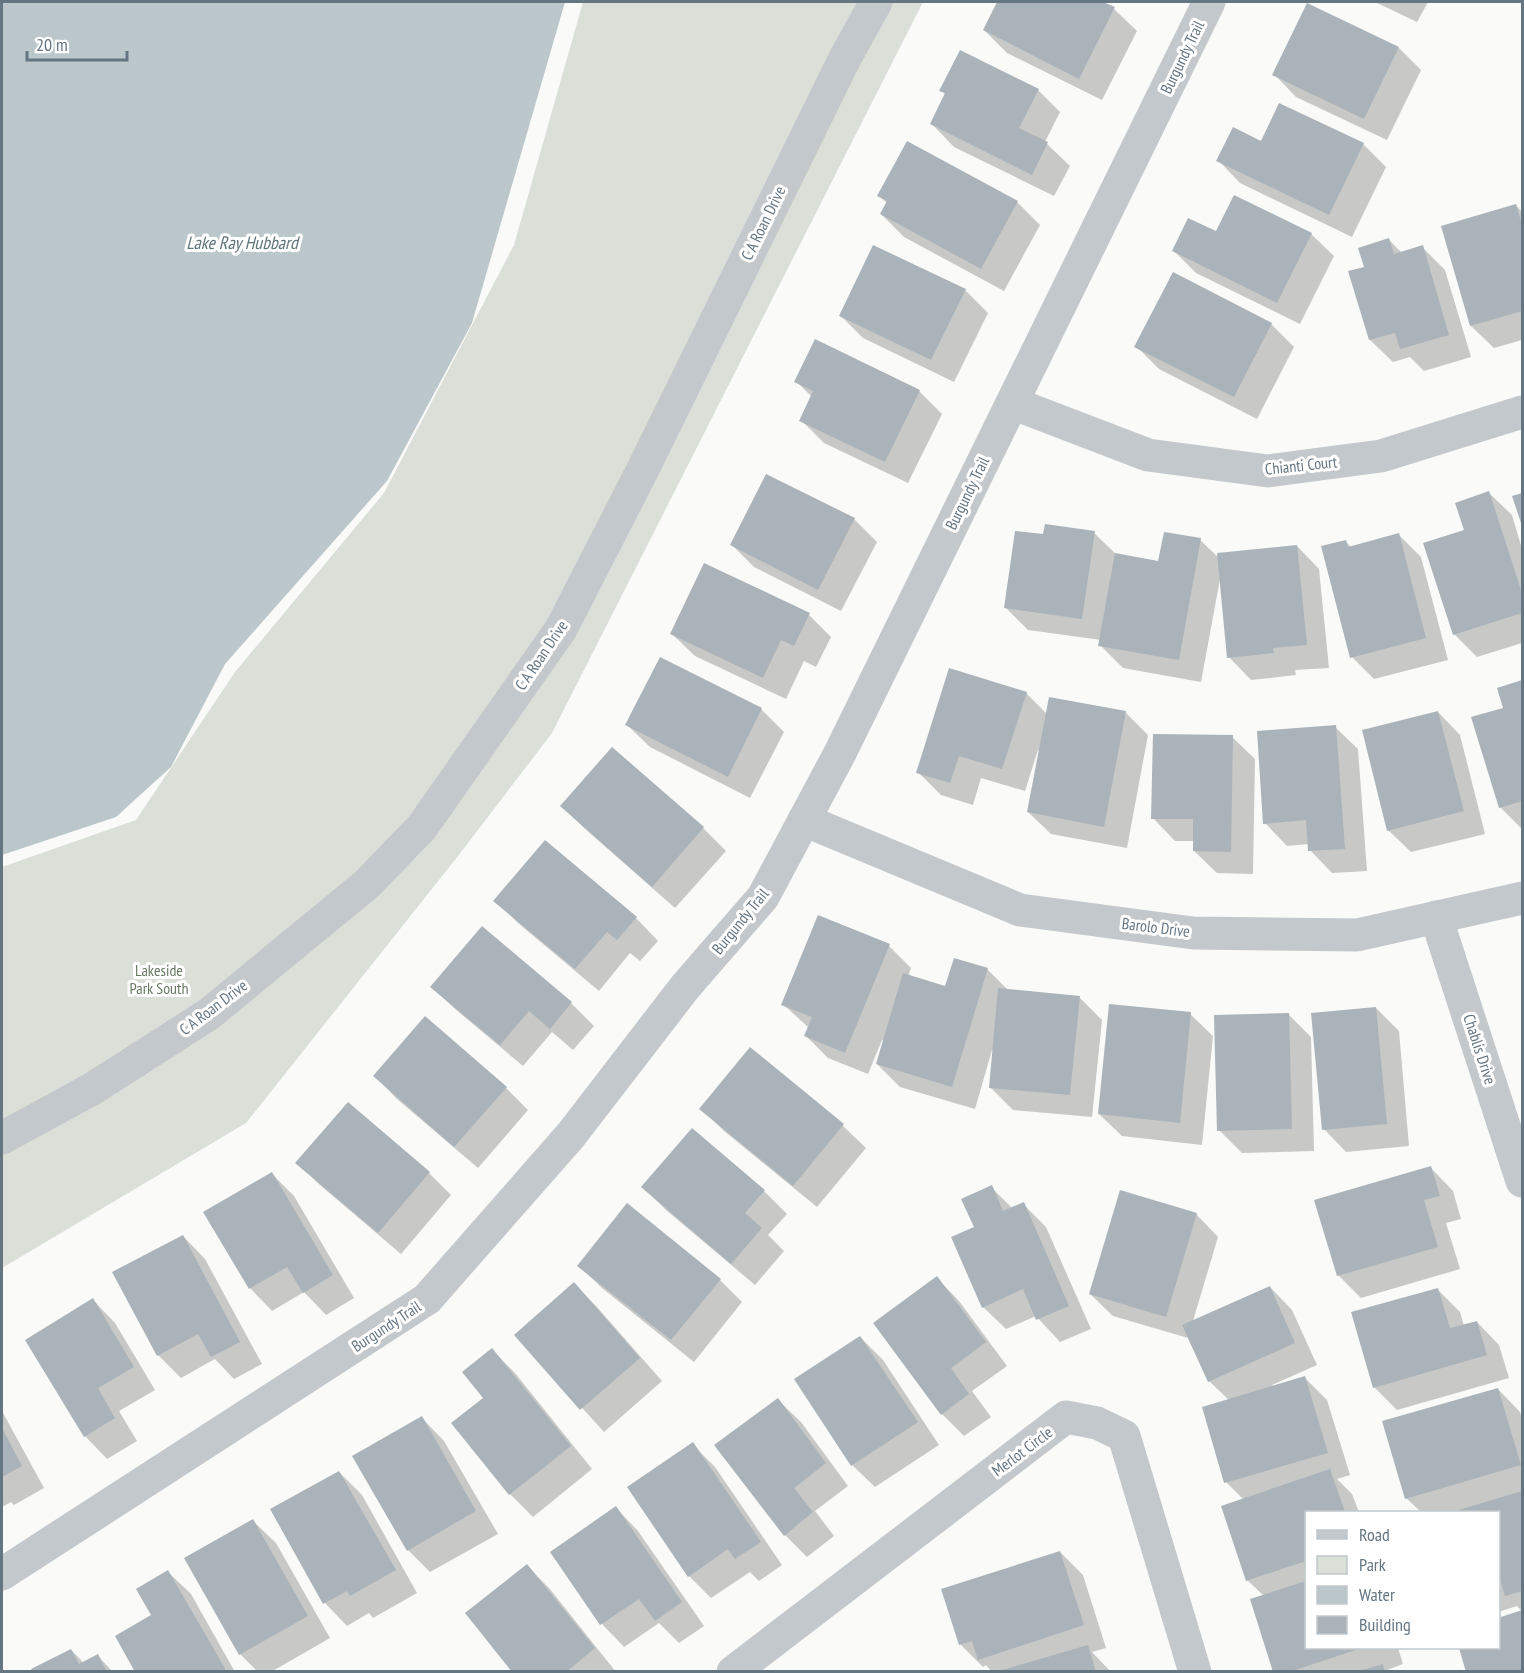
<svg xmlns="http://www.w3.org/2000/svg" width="1524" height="1673" font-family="'PT Sans Narrow',sans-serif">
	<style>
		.green { fill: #dadfd7 }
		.water { fill: #bbc7cb }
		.shadow { fill: #0003 }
		.building { fill: #aab3b9 }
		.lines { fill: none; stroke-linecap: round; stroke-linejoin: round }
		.minor { stroke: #c3c8cc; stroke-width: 33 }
		.labels { text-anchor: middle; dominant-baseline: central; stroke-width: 6; stroke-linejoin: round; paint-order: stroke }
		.street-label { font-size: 16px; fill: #657683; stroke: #fff }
		.park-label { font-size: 16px; fill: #687a64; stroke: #fff }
		.water-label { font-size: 18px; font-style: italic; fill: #60757c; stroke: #fff }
	</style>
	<rect width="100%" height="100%" fill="#fafaf8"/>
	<polygon class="green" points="583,2 923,2 552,733 458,856 246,1123 2,1268 2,867 136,820 235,672 384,493 514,245"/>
	<polygon class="water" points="2,2 565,2 472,323 387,481 225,664 171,767 116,817 2,855"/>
	<g class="shadow">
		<polygon points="999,2 1100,2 1114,9 1137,31 1102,100 1007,53 984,30"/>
		<polygon points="1375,2 1428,2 1417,22"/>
		<polygon points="1308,5 1399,48 1421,70 1387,140 1296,97 1274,74"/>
		<polygon points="941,90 1038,90 1060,112 1045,142 1070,166 1054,196 954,147 932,124 946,95"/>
		<polygon points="1363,144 1386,167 1352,237 1240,183 1218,160"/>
		<polygon points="879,196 1017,202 1040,225 1004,291 904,237 881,214 887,203"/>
		<polygon points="1516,205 1522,212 1522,340 1494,348 1471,326"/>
		<polygon points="1217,233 1311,234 1334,256 1300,324 1196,273 1174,251"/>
		<polygon points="1389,240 1402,253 1422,247 1445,270 1471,357 1424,371 1410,357 1393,362 1370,340 1366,268"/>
		<polygon points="1173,274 1271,324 1294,347 1257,419 1159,369 1136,346"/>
		<polygon points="965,290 988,313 954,382 863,338 841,316"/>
		<polygon points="796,381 919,391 942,414 908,483 824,443 801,420 812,397"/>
		<polygon points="1489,493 1512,515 1522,549 1522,643 1477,657 1455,635 1425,544 1465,531"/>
		<polygon points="854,519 877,542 841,611 754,567 732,545"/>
		<polygon points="1094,533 1117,555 1159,563 1200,540 1219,558 1297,546 1319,569 1329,668 1295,670 1296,675 1251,680 1229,657 1220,579 1201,682 1123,668 1100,645 1101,640 1028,630 1005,607 1044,536"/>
		<polygon points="1399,535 1421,557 1448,660 1374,679 1352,657 1345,541 1351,547"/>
		<polygon points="809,615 831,637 816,667 804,661 786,699 695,656 672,634"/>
		<polygon points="661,659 761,709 784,732 750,798 650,747 627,725"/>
		<polygon points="1522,681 1522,829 1500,807 1505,709 1499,689"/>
		<polygon points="1026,693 1047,714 1125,712 1148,735 1127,848 1051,834 1028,812 1040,751 1038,750 1025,791 981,778 973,805 941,795 918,772"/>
		<polygon points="1438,712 1460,735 1485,834 1411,852 1388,830"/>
		<polygon points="1335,727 1358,749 1367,871 1332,873 1310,850 1309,844 1287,846 1265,823"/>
		<polygon points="1232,737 1255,759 1253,874 1217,873 1194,851 1194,841 1175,841 1153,818"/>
		<polygon points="612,749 703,828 726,851 675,908 584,828 562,806"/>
		<polygon points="495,900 636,918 658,941 640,961 630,953 599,991 518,923"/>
		<polygon points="482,928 571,1003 594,1026 573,1050 552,1032 523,1066 455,1009 432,987"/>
		<polygon points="889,946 911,968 908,977 946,988 987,969 1009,991 1079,997 1102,1020 1092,1117 1013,1110 990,1087 994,1050 992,1050 975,1109 900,1087 877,1064 884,1041 882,1040 868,1074 828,1058 806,1036 809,1028 783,1004"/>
		<polygon points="1376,1008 1399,1031 1409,1146 1346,1152 1324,1129"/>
		<polygon points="1190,1014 1213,1036 1202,1145 1122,1136 1099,1114"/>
		<polygon points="1288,1014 1311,1037 1314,1151 1242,1153 1219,1130"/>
		<polygon points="750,1049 843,1126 866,1148 817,1207 724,1131 701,1108"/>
		<polygon points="375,1076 506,1088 528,1110 478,1168 397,1099"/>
		<polygon points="692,1130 764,1191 787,1214 768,1235 784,1251 755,1285 666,1210 643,1187"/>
		<polygon points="297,1162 429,1173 451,1195 401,1254 320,1185"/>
		<polygon points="1431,1168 1453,1191 1461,1219 1446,1223 1460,1269 1361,1298 1338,1275"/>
		<polygon points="272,1174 294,1196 354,1298 326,1315 304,1292 272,1311 250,1288"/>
		<polygon points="991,1187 1013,1209 1023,1204 1046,1227 1091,1329 1060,1342 1036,1316 1006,1329 983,1307 976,1228"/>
		<polygon points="1196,1214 1218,1237 1193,1321 1270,1287 1292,1310 1317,1365 1272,1385 1273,1387 1305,1378 1327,1400 1350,1475 1337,1479 1352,1494 1359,1512 1306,1512 1306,1648 1398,1648 1403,1664 1387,1670 1389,1672 1275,1672 1264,1596 1247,1580 1244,1500 1226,1482 1229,1400 1209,1381 1188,1338 1113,1316 1090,1294"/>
		<polygon points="183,1236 205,1259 262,1364 234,1379 215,1359 181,1378 158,1355"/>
		<polygon points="579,1266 720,1280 742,1302 694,1362 602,1288"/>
		<polygon points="937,1278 959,1301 1007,1366 972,1391 991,1417 964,1436 942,1414"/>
		<polygon points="574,1284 596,1306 662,1381 604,1432 516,1335"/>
		<polygon points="1437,1289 1460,1312 1464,1326 1477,1322 1499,1345 1509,1378 1397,1410 1374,1387"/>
		<polygon points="93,1300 115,1323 155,1390 119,1411 137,1441 107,1459 85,1436"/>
		<polygon points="860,1337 883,1360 939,1445 875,1487 852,1465"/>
		<polygon points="492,1350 515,1373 592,1469 533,1517 510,1494 485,1398"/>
		<polygon points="1498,1389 1520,1412 1522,1419 1522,1611 1517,1606 1498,1612 1498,1512 1421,1512 1406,1498"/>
		<polygon points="778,1400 801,1422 848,1486 815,1511 834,1536 807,1557 785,1535"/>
		<polygon points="2,1411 44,1488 14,1505 11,1502 2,1507"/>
		<polygon points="422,1418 444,1441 498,1534 430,1572 408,1550"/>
		<polygon points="692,1444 715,1467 782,1565 759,1581 750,1572 711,1598 689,1576"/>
		<polygon points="339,1472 362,1495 417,1593 373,1618 369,1613 347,1626 325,1603"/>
		<polygon points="616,1508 638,1531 704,1626 679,1643 659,1623 624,1647 602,1624 552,1552"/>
		<polygon points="253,1521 276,1543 330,1638 271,1672 258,1672 240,1654"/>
		<polygon points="1060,1552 1083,1575 1106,1648 1092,1652 1111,1672 992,1672 986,1665 983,1667 960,1644"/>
		<polygon points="527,1566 549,1588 616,1672 514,1672"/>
		<polygon points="168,1572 191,1594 235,1672 137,1672"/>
		<polygon points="1522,1612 1522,1672 1468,1672 1460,1648 1498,1648 1498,1619"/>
		<polygon points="71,1650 84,1663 98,1656 113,1672 35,1672"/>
	</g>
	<g class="building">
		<polygon points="997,2 1103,2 1115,7 1079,79 983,30"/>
		<polygon points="1307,3 1399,47 1364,119 1272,75"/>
		<polygon points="960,50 1039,89 1019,128 1048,142 1032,175 930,124 945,93 939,91"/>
		<polygon points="1279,103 1364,143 1329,215 1216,161 1233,127 1261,141"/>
		<polygon points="907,141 1018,201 981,269 880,214 887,201 877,196"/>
		<polygon points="1234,195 1312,233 1277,303 1172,251 1188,218 1216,231"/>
		<polygon points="1516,204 1522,225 1522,311 1470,326 1441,226"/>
		<polygon points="1389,238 1394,254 1423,245 1449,335 1400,349 1395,333 1369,340 1348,271 1364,267 1358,248"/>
		<polygon points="873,245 966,289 931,360 839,316"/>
		<polygon points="1173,272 1272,323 1234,397 1134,347"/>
		<polygon points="815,339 920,390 885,462 799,421 813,391 794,382"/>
		<polygon points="766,474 855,518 818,590 730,545"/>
		<polygon points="1489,491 1522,593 1522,613 1453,635 1423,543 1464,530 1455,503"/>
		<polygon points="1522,493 1522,526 1512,496"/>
		<polygon points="1045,524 1095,531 1082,619 1004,608 1015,531 1043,534"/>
		<polygon points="1164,532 1201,538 1179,660 1098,646 1115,553 1158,561"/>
		<polygon points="1399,533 1426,638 1350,658 1321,546 1346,540 1348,547"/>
		<polygon points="1297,545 1307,645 1273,648 1274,653 1227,658 1217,553"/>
		<polygon points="704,563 810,613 794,646 781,640 763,678 670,634"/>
		<polygon points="660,657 762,708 728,777 625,725"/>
		<polygon points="949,668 1027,692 1002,769 959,756 950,783 916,773"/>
		<polygon points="1522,680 1522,801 1499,808 1471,717 1503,708 1497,688"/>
		<polygon points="1049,697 1126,711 1104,827 1027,812"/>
		<polygon points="1438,711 1464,811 1387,831 1362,730"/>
		<polygon points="1336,725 1345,849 1308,851 1306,820 1263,824 1257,731"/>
		<polygon points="1153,734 1233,735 1231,852 1193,851 1193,819 1151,819"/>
		<polygon points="612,747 704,827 652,887 560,806"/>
		<polygon points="545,840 637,917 617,940 607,932 575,969 493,901"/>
		<polygon points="818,915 890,944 845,1053 804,1036 812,1017 781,1005"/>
		<polygon points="482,926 572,1002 550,1029 529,1011 500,1045 430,987"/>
		<polygon points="954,958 988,968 952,1087 876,1064 903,973 945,986"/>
		<polygon points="998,988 1080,996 1070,1095 989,1088"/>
		<polygon points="1109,1004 1191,1012 1180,1123 1098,1114"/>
		<polygon points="1376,1007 1387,1124 1322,1130 1311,1013"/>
		<polygon points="1289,1013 1292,1129 1217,1131 1214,1015"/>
		<polygon points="425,1016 507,1087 454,1147 373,1076"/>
		<polygon points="750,1047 844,1124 793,1186 699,1109"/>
		<polygon points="348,1102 430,1172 378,1233 295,1163"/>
		<polygon points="692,1128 765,1190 745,1213 762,1228 731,1264 641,1187"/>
		<polygon points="1431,1166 1440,1196 1424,1200 1438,1247 1337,1276 1314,1200"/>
		<polygon points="272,1172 333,1275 303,1293 287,1267 249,1289 203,1212"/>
		<polygon points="992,1185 1003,1211 1024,1202 1069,1306 1036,1320 1023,1289 982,1308 951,1237 974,1227 961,1199"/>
		<polygon points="1120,1190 1197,1213 1166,1317 1089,1294"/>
		<polygon points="627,1203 721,1279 671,1340 577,1266"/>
		<polygon points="183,1235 240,1342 211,1357 198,1334 157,1356 112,1272"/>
		<polygon points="937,1276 986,1342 951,1368 969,1394 941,1415 873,1323"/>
		<polygon points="574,1282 640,1358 580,1410 514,1335"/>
		<polygon points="1270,1286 1295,1343 1208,1382 1182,1325"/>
		<polygon points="1438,1288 1450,1328 1477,1321 1487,1355 1373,1388 1351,1312"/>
		<polygon points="93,1298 134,1367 98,1388 115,1418 84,1437 25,1340"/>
		<polygon points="860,1336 918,1422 851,1466 794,1379"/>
		<polygon points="492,1348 571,1446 509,1495 451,1423 483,1398 462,1372"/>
		<polygon points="1305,1376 1328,1453 1224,1483 1202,1407"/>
		<polygon points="1498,1388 1521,1465 1405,1499 1382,1421"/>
		<polygon points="778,1398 826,1463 794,1488 813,1512 784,1536 714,1445"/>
		<polygon points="422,1416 476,1511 407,1551 352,1456"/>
		<polygon points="2,1428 22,1466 2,1477"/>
		<polygon points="693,1442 761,1542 735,1559 728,1549 688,1577 627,1487"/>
		<polygon points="1330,1469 1345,1512 1306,1512 1306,1561 1246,1581 1221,1506"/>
		<polygon points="339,1471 396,1570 350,1596 347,1591 323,1604 270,1509"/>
		<polygon points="1522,1491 1522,1591 1505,1596 1501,1582 1498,1583 1498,1512 1452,1512"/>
		<polygon points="616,1506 682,1602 655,1621 639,1599 600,1625 550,1552"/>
		<polygon points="253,1519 308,1616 239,1655 184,1558"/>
		<polygon points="1060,1551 1084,1625 978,1660 972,1641 959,1645 941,1589"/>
		<polygon points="527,1564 595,1648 566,1672 512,1672 465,1613"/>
		<polygon points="168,1570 227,1672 135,1672 115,1636 151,1615 136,1589"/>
		<polygon points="1306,1581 1306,1648 1362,1648 1289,1672 1273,1672 1250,1599"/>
		<polygon points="1522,1610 1522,1672 1466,1672 1459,1648 1498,1648 1498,1618"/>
		<polygon points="1088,1645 1096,1672 999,1672 999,1671"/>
		<polygon points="71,1649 79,1664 98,1654 107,1672 33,1672 31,1669"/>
		<polygon points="1383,1664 1385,1672 1359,1672 1359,1671"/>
	</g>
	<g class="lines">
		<g class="minor">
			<polyline points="1012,403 1148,455 1268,471 1381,456 1522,412"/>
			<polyline points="804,820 1020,910 1193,933 1357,935 1522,898"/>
			<polyline points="1436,917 1522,1181"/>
			<polyline points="2,1138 92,1089 209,1014 367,884 422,827 561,629 643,469 844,60 876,2"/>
			<polyline points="2,1574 427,1299 571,1135 685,987 763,897 840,753 1209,2"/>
			<polyline points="733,1672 1066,1417 1097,1423 1124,1436 1195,1672"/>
		</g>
	</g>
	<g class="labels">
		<g class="street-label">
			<text transform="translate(1182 57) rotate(-64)">Burgundy Trail</text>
			<text transform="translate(763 223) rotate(-64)">C A Roan Drive</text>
			<text transform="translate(1301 465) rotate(-6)">Chianti Court</text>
			<text transform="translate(967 493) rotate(-64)">Burgundy Trail</text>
			<text transform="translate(541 655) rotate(-56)">C A Roan Drive</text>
			<text transform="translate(740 921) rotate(-51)">Burgundy Trail</text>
			<text transform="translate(1156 927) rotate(7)">Barolo Drive</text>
			<text transform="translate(213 1007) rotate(-37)">C A Roan Drive</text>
			<text transform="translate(1480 1049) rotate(72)">Chablis Drive</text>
			<text transform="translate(386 1326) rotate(-33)">Burgundy Trail</text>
			<text transform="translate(1022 1451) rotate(-37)">Merlot Circle</text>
		</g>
		<g class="park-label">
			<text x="159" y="970">Lakeside<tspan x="159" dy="18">Park South</tspan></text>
		</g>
		<g class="water-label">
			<text x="242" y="242">Lake Ray Hubbard</text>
		</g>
	</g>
	<rect width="1524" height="1673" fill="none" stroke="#657683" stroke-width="6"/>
	<rect x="1305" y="1511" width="195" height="138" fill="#ffffff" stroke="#c1c8cd" stroke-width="1.5"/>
	<rect x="1317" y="1530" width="30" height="9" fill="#c3c8cc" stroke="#c1c8cd" stroke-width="1.5"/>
	<text x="1359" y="1541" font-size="18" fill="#657683">Road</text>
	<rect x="1317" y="1556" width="30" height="18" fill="#dadfd7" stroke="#c1c8cd" stroke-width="1.5"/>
	<text x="1359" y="1571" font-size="18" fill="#657683">Park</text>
	<rect x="1317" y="1586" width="30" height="18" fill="#bbc7cb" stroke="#c1c8cd" stroke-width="1.5"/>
	<text x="1359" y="1601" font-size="18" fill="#657683">Water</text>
	<rect x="1317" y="1616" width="30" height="18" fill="#aab3b9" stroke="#c1c8cd" stroke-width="1.5"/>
	<text x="1359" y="1631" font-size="18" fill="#657683">Building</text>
	<path d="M27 51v9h100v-9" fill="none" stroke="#657683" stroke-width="3"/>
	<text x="36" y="51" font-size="18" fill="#657683" stroke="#ffffff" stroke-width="4.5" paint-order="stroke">20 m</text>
</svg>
